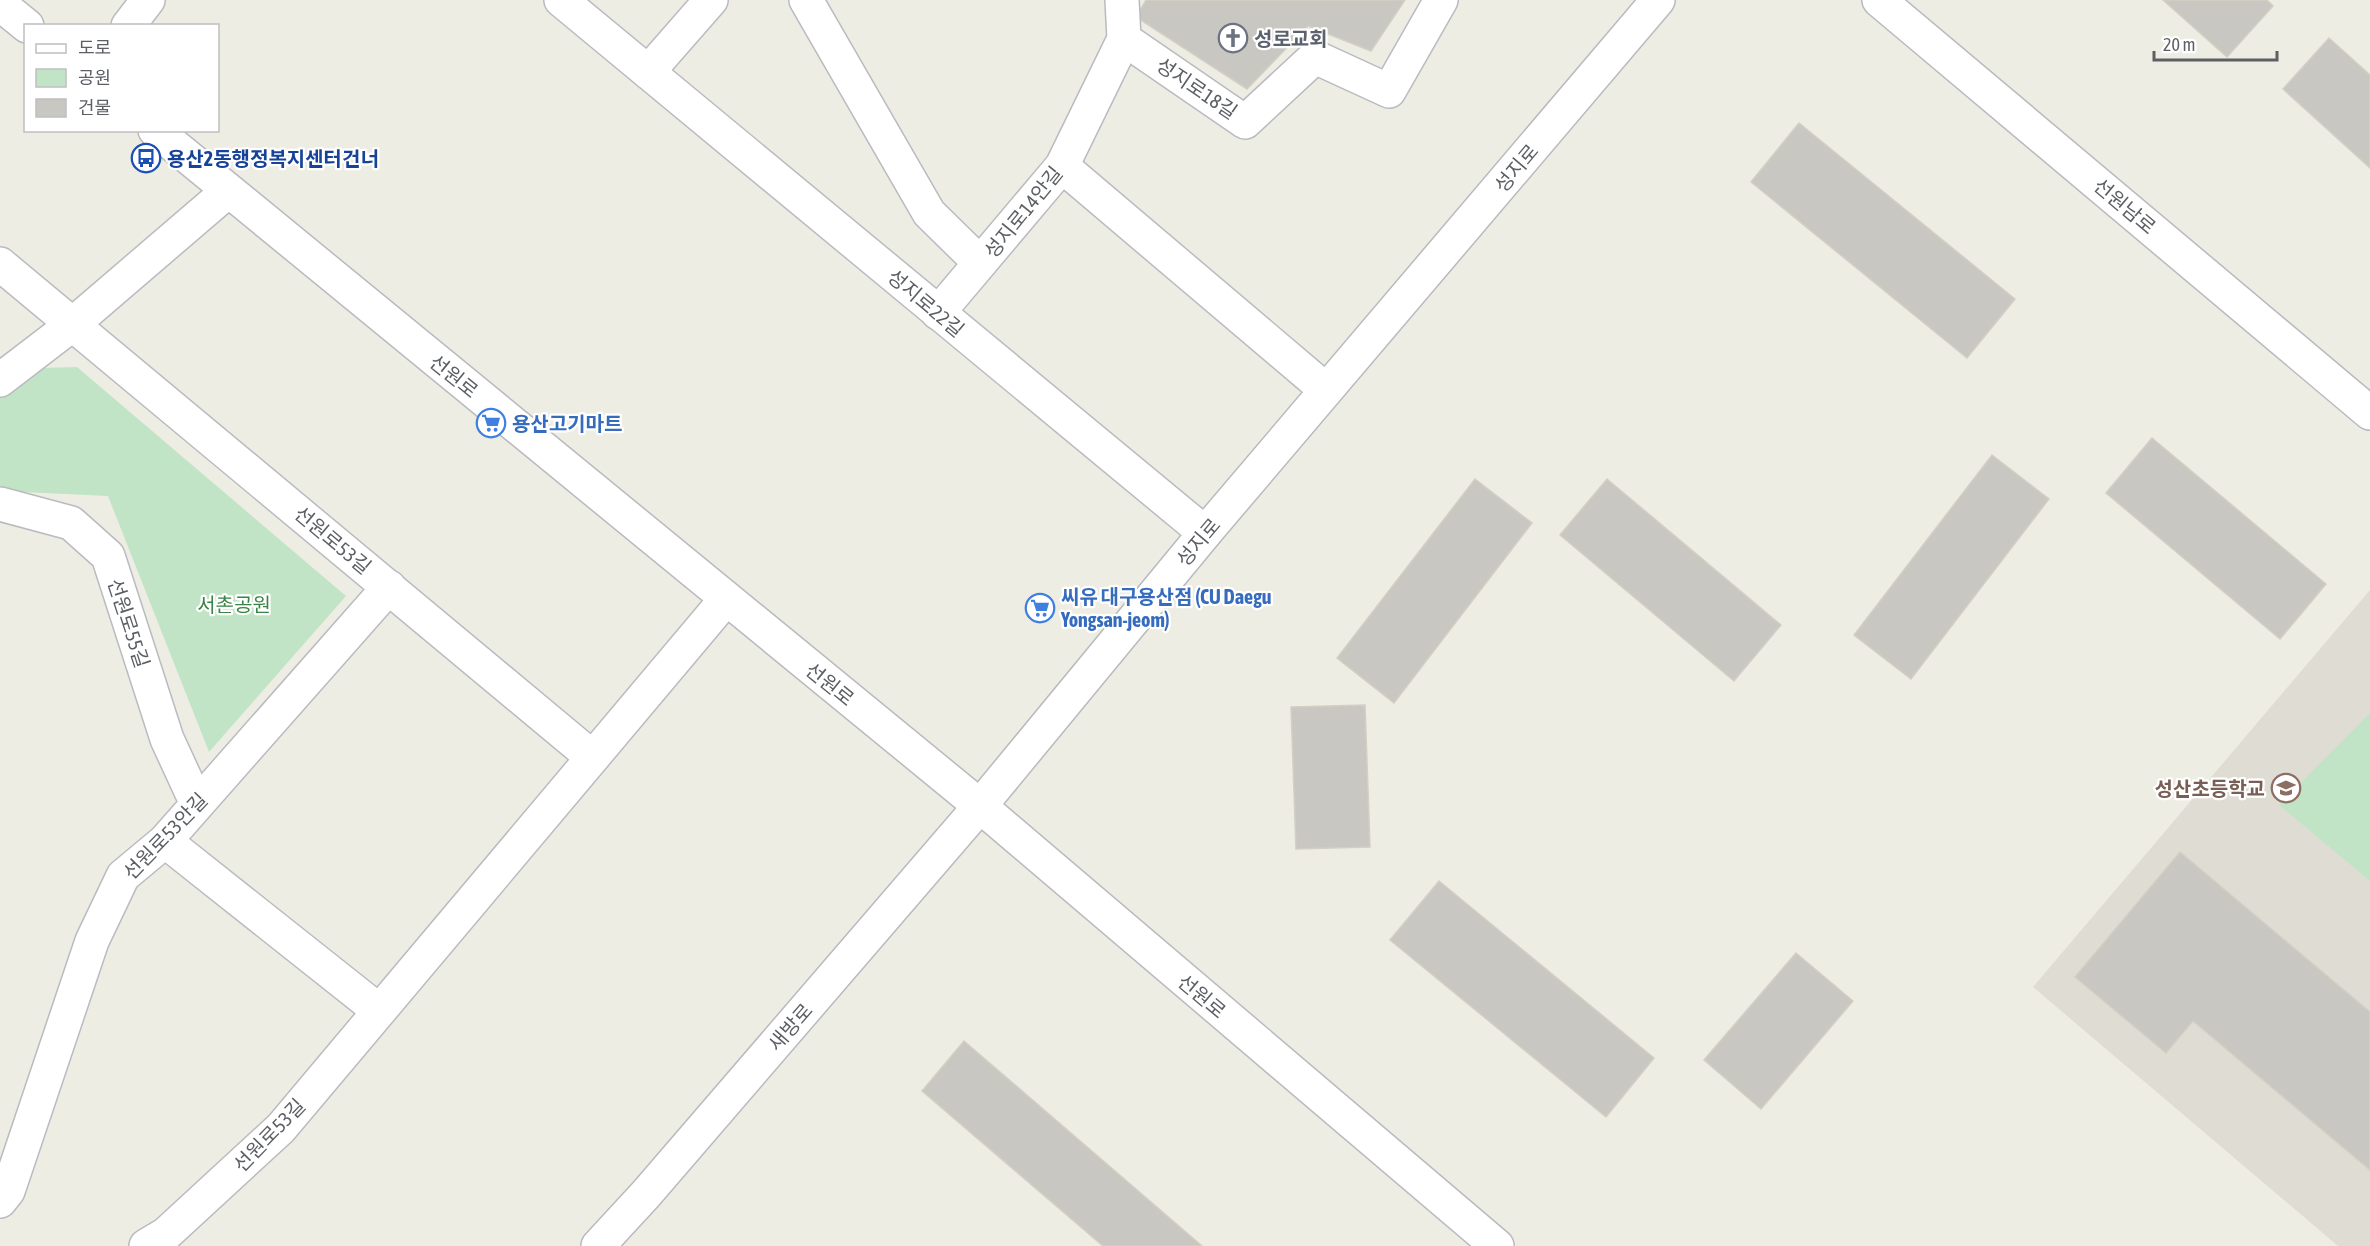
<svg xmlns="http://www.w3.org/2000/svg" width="2370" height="1246" font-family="'Asap Condensed','Noto Sans KR',sans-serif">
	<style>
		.education { fill: #dedcd3 }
		.green { fill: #c2e4c6 }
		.building { fill: #c9c7c2; stroke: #d2cfc3; stroke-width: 1.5 }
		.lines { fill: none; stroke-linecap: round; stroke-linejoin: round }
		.street-casing { stroke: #b9bbc0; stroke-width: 36 }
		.secondary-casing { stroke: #b8babf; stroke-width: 36 }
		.street { stroke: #fff; stroke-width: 33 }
		.secondary { stroke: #fff; stroke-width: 33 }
		.labels { text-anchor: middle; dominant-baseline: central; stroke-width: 4.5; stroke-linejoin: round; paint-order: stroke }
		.worship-label { font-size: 20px; font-weight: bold; fill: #5b616d; stroke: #fff; text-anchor: start }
		.street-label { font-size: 20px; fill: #5c5f64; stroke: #fff }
		.transit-label { font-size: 20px; font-weight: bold; fill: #164399; stroke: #fff; text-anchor: start }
		.shop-label { font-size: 20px; font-weight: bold; fill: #366cbe; stroke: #fff; text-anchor: start }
		.park-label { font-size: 20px; fill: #3b8447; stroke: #fff }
		.education-label { font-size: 20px; font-weight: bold; fill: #785e54; stroke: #fff; text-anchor: end }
	</style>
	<rect width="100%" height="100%" fill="#eeede4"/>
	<polygon class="education" points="2370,590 2370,1246 2338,1246 2033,987"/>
	<g class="green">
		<polygon points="77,367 346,596 209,752 108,496 0,491 0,369"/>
		<polygon points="2370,713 2370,881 2279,805"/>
	</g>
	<g class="building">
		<polygon points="1146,0 1405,0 1371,51 1308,26 1247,89 1136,17"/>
		<polygon points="2163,0 2267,0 2273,6 2227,57"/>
		<polygon points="2329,38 2370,75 2370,168 2283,89"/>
		<polygon points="1799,123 2015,299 1967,358 1751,182"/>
		<polygon points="2152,438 2326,584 2280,639 2106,493"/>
		<polygon points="1992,455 2049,499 1911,679 1854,635"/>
		<polygon points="1475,479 1532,523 1394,703 1337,658"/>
		<polygon points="1607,479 1781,625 1734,681 1560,535"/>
		<polygon points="1365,705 1370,847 1296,849 1291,707"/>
		<polygon points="2180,852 2370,1012 2370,1170 2193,1021 2166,1053 2075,977"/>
		<polygon points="1439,881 1654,1058 1606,1117 1390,940"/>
		<polygon points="1796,953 1853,1001 1761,1109 1704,1060"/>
		<polygon points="964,1041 1202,1246 1103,1246 922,1091"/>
	</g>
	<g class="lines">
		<g class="street-casing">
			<g id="street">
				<polyline points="561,0 1205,533"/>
				<polyline points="806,0 929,213 980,263"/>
				<polyline points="128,26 148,0"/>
				<polyline points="1124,39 1245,122 1315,57 1389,91 1441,0"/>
				<polyline points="648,72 711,0"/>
				<polyline points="1062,166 1326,390"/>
				<polyline points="0,264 592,757"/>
				<polyline points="938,313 1062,166 1124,39 1122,0"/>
				<polyline points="0,380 73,324 228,191"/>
				<polyline points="0,504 71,523 108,556 167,739 197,804"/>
				<polyline points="165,841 378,1010"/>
				<polyline points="0,1201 8,1191 92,941 123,876 165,841 389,587"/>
				<polyline points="146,1246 166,1234 281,1128 726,599"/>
			</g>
		</g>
		<g class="secondary-casing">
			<g id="secondary">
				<polyline points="1879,0 2370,413"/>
				<polyline points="0,4 27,26"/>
				<polyline points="155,130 980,806 1497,1246"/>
				<polyline points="598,1246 646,1194 980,806 1205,533 1658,0"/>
			</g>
		</g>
		<use href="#street" class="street"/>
		<use href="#secondary" class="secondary"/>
	</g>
	<defs>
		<g id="church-ring" transform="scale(1.5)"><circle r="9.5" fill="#fff" stroke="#6b7280" stroke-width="1.5"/><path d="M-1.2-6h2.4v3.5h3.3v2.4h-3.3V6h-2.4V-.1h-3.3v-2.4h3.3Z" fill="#6b7280"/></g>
		<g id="bus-ring" transform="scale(1.5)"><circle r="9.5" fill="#fff" stroke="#1a4fb4" stroke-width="1.5"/><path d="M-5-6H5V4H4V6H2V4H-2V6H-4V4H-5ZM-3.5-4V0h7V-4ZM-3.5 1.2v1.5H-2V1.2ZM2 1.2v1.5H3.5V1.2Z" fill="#1a4fb4"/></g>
		<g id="supermarket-ring" transform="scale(1.5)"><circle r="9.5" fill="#fff" stroke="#3f7fe0" stroke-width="1.5"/><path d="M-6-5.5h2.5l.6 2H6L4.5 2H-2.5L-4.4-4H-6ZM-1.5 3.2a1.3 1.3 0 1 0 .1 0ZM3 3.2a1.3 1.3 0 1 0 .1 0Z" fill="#3f7fe0"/></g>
		<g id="school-ring" transform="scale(1.5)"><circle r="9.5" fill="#fff" stroke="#8d6e63" stroke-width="1.5"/><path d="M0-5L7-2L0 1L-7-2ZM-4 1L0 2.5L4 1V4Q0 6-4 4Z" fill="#8d6e63"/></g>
	</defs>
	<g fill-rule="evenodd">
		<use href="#church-ring" x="1233" y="38"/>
		<use href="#bus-ring" x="146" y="158"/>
		<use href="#supermarket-ring" x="491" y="423"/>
		<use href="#supermarket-ring" x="1040" y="608"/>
		<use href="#school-ring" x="2286" y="788"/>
	</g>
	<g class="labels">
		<g class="worship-label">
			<text x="1254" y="38">성로교회</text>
		</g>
		<g class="street-label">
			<text transform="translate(1197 88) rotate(34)">성지로18길</text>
			<text transform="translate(1516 168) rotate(-50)">성지로</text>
			<text transform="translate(2125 206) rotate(40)">선원남로</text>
			<text transform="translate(1023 212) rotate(-51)">성지로14안길</text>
			<text transform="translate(926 303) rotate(40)">성지로22길</text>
			<text transform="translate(454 376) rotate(39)">선원로</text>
			<text transform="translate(333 540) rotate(40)">선원로53길</text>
			<text transform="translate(1198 542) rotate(-50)">성지로</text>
			<text transform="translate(129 623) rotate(72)">선원로55길</text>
			<text transform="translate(830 684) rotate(39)">선원로</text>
			<text transform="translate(165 836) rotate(-46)">선원로53안길</text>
			<text transform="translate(1202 996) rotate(40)">선원로</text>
			<text transform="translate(790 1027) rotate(-49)">새방로</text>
			<text transform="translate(269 1135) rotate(-46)">선원로53길</text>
		</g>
		<g class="transit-label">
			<text x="167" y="158">용산2동행정복지센터건너</text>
		</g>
		<g class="shop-label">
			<text x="512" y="423">용산고기마트</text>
			<text x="1061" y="596">씨유 대구용산점 (CU Daegu<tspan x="1061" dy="23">Yongsan-jeom)</tspan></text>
		</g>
		<g class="park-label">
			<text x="234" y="604">서촌공원</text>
		</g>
		<g class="education-label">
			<text x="2265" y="788">성산초등학교</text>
		</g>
	</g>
	<rect x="24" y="24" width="195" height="108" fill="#ffffff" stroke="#bebfc1" stroke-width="1.5"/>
	<rect x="36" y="44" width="30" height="9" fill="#ffffff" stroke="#bebfc1" stroke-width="1.5"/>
	<text x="78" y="54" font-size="18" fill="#5c5f64">도로</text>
	<rect x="36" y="69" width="30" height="18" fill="#c2e4c6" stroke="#bebfc1" stroke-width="1.5"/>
	<text x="78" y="84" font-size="18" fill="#5c5f64">공원</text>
	<rect x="36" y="99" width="30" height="18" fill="#c9c7c2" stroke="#bebfc1" stroke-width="1.5"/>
	<text x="78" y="114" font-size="18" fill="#5c5f64">건물</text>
	<path d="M2154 51v9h123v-9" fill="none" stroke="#5c5f64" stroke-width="3"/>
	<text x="2163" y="51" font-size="18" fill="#5c5f64" stroke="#ffffff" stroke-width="4.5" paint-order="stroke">20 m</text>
</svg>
